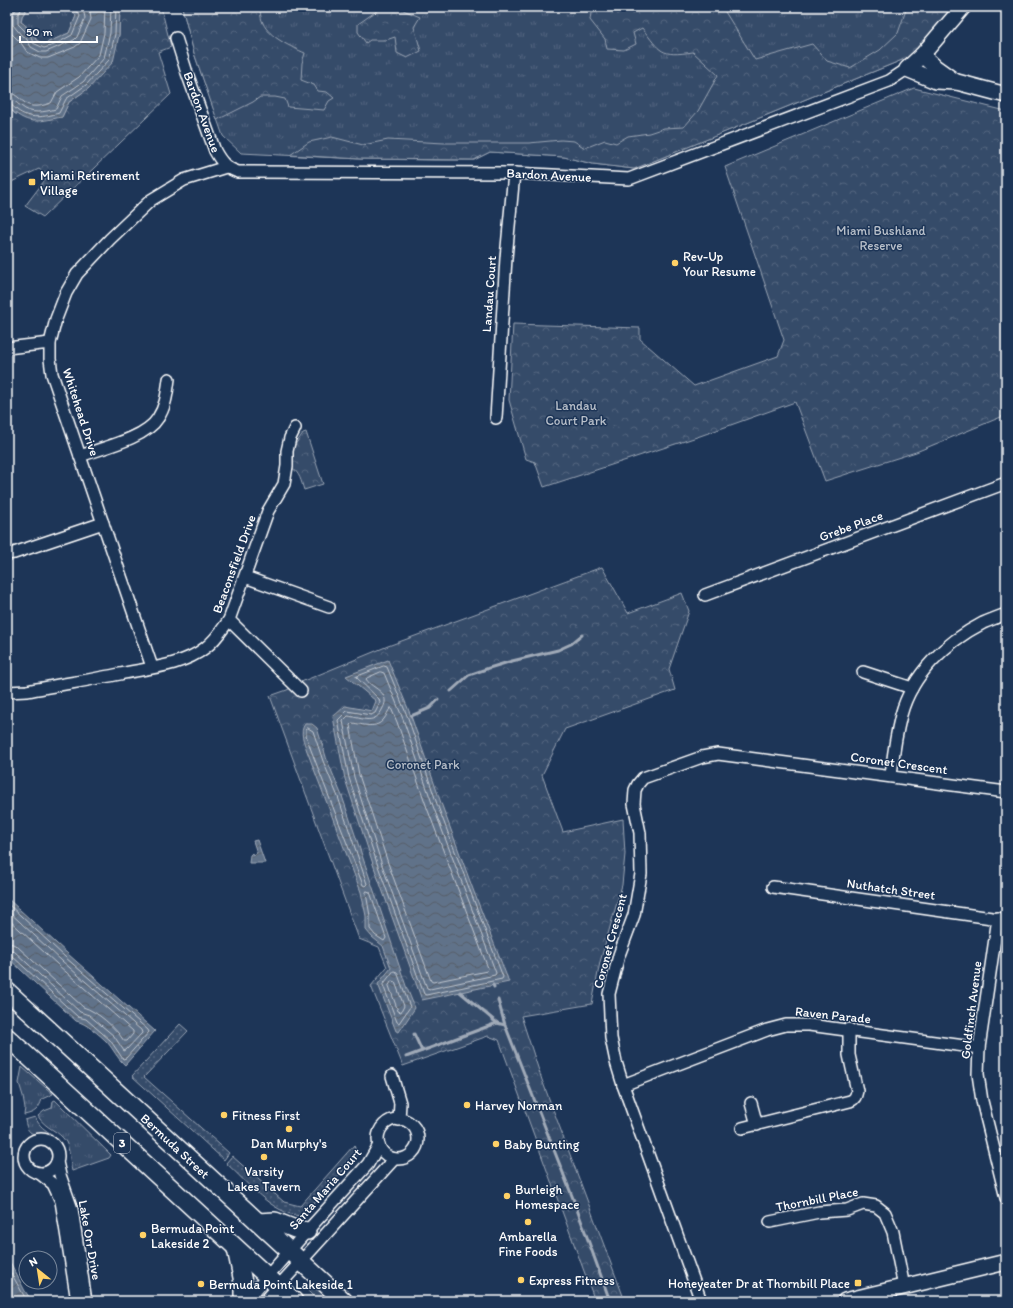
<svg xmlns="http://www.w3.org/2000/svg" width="1013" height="1308" font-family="Itim,sans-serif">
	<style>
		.grass { fill: url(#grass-tufts); stroke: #9aa5b4 }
		.forest { fill: url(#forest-crowns); stroke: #9aa5b4 }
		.garden { fill: url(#garden-dots); stroke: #9aa5b4 }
		.water { fill: url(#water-waves); stroke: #a0aab8 }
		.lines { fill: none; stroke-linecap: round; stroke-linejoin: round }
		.shore { stroke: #c0c7d0; stroke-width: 1 }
		.stream { stroke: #a0aab8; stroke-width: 3 }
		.street-casing { stroke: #fff; stroke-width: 14 }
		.secondary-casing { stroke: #fff; stroke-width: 18 }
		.primary-casing { stroke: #fff; stroke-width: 20 }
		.street { stroke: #1d3557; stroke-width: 11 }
		.secondary { stroke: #1d3557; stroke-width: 15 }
		.primary { stroke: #1d3557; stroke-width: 17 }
		.poi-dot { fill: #ffd166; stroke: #1d3557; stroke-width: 1.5 }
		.labels { text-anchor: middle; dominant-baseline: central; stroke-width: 3; stroke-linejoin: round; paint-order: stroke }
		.shield { fill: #1d3557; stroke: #bbc2cd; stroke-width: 1 }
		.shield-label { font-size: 12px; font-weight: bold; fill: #fff }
		.street-label { font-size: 13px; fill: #fff; stroke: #1d3557 }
		.poi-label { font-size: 13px; fill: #fff; stroke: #1d3557; text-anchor: start }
		.park-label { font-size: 13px; fill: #b9c0ca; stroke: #1d3557 }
	</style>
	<defs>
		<pattern id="grass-tufts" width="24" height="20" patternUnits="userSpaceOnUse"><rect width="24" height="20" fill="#364b69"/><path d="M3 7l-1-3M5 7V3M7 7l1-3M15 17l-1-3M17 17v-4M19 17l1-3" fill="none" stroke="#546680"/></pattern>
		<pattern id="forest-crowns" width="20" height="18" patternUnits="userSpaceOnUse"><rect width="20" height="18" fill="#364b69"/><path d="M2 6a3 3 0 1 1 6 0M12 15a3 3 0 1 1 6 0" fill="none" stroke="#546680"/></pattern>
		<pattern id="garden-dots" width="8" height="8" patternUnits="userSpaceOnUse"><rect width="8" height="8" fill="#364b69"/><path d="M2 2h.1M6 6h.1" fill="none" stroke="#546680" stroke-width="1.8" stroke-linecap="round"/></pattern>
		<pattern id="water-waves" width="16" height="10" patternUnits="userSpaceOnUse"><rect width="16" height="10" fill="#617289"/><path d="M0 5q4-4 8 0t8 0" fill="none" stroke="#555d67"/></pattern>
	</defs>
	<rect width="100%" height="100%" fill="#1d3557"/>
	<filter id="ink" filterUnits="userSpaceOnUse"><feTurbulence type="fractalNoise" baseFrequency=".025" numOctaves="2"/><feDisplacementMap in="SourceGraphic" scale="8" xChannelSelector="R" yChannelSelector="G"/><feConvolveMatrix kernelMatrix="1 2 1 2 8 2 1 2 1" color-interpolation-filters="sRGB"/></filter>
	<g filter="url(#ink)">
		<g class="grass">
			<path d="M28 7H71L70 9 76 16 69 33 44 44 36 40 35 35C31 32 26 25 21 22L22 16Z"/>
			<polygon points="182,7 953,7 912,56 634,169 593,164 564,157 490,152 474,160 433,160 360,159 241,153 223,136 194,53"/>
			<path d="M22 1067 53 1094 42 1099C39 1109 35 1113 24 1115L25 1108 23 1096 19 1083Z"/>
			<path d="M55 1100 111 1155 109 1158 72 1171C70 1162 70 1150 66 1142 59 1130 45 1129 38 1116L44 1111 52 1108 53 1101Z"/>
			<path d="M35 1117C39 1126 45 1130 53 1135L52 1136C38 1132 28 1140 25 1120Z"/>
			<polygon points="314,1284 334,1301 319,1301 308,1290"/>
		</g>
		<g class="forest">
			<polygon points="120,7 161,7 171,47 158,52 171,94 43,217 25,206 48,176 39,169 7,184 7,106 15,114 62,117 69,102 89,88 119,35"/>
			<path d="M182 7H259C261 12 260 18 263 23 269 37 291 47 305 53L302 63 301 80 314 85 318 91 327 92 334 98 329 101 324 110 288 107 285 99 275 97H260L253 102 217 120 194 53Z"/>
			<polygon points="396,7 420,17 414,27 421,51 407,58 397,53 395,37 386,40 370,40 366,43 358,32 358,24 378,10"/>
			<path d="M613 7H722L755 60 812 44 827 61 850 68 880 50 898 33 907 7H953L912 56 634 169 593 164 564 157 490 152 474 160 360 159 290 155 309 142 332 137 363 145 388 140 444 143H529L561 140 574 141 585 148 605 140 616 143 628 136 649 133 664 128 684 127 698 111 718 75 693 52C660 57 661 52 642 28L633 33 636 44 624 50 607 49 605 39 590 20 591 13Z"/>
			<polygon points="914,88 1006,111 1006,415 916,452 825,481 795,402 700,436 544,487 535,462 526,459 509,400 513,324 640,328 640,339 694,386 778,356 784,340 725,167"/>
			<path d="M306 432 323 484 304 490C301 481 300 473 291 467L293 448 303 433Z"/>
			<polygon points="602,567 628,613 682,593 689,611 669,669 675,690 565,729 542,775 563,832 623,819 625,854 622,885 600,962 592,1004 521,1016 542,1080 625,1301 595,1301 499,1040 488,1036 403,1066 371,986 387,967 379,947 359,939 270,696 287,690 301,682 388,646"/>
		</g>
		<g class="garden">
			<polygon points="180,1024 188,1031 144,1077 229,1153 224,1160 132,1076"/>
			<path d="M354 1145 357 1155 306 1212 301 1216C272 1214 247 1182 226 1163L232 1156 284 1202 300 1206Z"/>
		</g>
		<g class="water">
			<path d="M7 7H28L22 16 21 22 24 24 28 29 33 30 36 40 44 44 69 33 76 16 70 9 71 7H120L119 35 113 62 89 88 69 102 62 117C36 122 28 126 7 106Z"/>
			<polygon points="388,660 411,716 441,803 474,892 509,982 422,1000 374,867 345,779 333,717 345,706 372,711 376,701 346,676"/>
			<path d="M305 724H312L317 728 327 760 342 796 406 986 415 1008 399 1032 396 1031 378 984 391 968 383 946 372 937 366 930V916L361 892 307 751C304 742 299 732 305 724Z"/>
			<polygon points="257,840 265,863 249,863 250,855 252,853 253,855 257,853 253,841"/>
			<path d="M7 898 68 954 155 1031 125 1065C117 1058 114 1050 107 1042 100 1035 86 1023 76 1021L7 957Z"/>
			<polygon points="7,1256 25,1291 32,1301 7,1301"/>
		</g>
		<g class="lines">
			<g class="shore">
				<polyline points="17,7 13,14 13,25 22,36 26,38 31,47 40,52 46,52 74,40 77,37 85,18 84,13 80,7"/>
				<polyline points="23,7 18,14 18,24 26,32 30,34 33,43 44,48 54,45 72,35 80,16 75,7"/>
				<polyline points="7,27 11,33 21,43 27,52 40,58 48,58 75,47 80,43 91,19 90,12 88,7"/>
				<path d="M7 92C18 93 22 104 32 106 38 107 45 105 51 103L57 92 79 77 99 55 104 33 105 7"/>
				<path d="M7 98C14 99 16 103 21 106 31 115 44 112 56 109L62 96 83 82 104 58 110 33 111 7"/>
				<path d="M7 103C12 104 13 107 17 110 29 120 45 117 59 113L66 99 86 85 109 60 115 34 116 7"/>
				<polygon points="384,666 387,667 408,718 437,804 503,977 502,979 426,995 424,994 378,866 349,778 338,720 347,711 371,715 375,713 380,703 379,699 356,677"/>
				<path d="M381 672 384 673 403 719 433 806 496 973 495 975 430 989 427 988 382 865 354 777 343 721 348 716C363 718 375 726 383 708 385 704 386 701 384 696 380 689 370 686 366 679L367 678Z"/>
				<path d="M391 708 397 722 427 808 488 968 487 971 433 982 431 981 388 863 359 775 350 725 352 723C363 724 376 730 384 719 387 716 387 711 391 708Z"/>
				<polygon points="308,728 313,731 323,761 338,797 367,884 365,886 363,885 311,750 306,735 306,729"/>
				<polygon points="367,891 370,892 386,938 384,941 375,935 370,929 370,916 366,893"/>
				<polyline points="7,903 65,957 148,1030 149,1032 126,1058 123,1059 110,1040 86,1019 78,1017 11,955 7,954"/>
				<polyline points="7,910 62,961 141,1030 142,1033 126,1050 124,1051 114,1036 89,1015 80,1012 14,951 7,949"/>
				<path d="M7 918 58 965 133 1031V1034L127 1041H124C116 1028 97 1011 83 1007L18 947 13 944 7 943"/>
				<polygon points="394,971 397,972 410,1007 399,1023 397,1022 383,985"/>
				<polygon points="392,981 395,982 404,1006 401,1012 398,1011 389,986"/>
				<polyline points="7,1266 27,1301"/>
			</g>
			<g class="stream">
				<polyline points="451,691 469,675 489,668 512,661 558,650 571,644 582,635"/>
				<polyline points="411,716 430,708 438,700"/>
				<polyline points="493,985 494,987"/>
				<polyline points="460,992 497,1023"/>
				<polyline points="498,1000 505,1025"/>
				<polyline points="414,1034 422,1051"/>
				<polyline points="406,1057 497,1023 505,1025 574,1201 610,1301"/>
			</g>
			<g class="street-casing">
				<g id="street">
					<path d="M176 38 187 73 215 151C221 162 226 168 238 172L514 173 629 179 889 81 907 69"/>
					<polyline points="7,348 50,343"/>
					<polyline points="496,418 506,258 514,173"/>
					<path d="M80 456C102 448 146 438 158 418 166 406 167 393 169 379"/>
					<polyline points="7,554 14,553 103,523"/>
					<polyline points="245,577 329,607"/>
					<polyline points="705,595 1006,483"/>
					<polyline points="229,620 301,691"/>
					<polyline points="152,667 52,374 50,359 50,343 56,319 66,293 77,274 110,239 151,200 184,180 226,167"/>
					<polyline points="863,672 912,688"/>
					<path d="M7 692 27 691C58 685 89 680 120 674 148 668 182 666 205 648 215 641 222 630 229 620L268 511 284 484 287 466V451L290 438 295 428"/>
					<path d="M891 776C893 756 896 735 901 715 912 674 946 642 983 623 990 620 998 617 1006 614"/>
					<polyline points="773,887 1006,920"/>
					<polyline points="998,918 979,1048 978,1074 982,1101 1006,1198"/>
					<polyline points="392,1076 400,1103 399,1120"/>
					<polyline points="623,1085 767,1030 786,1025 809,1025 979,1048"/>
					<polyline points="751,1103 757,1125"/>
					<circle cx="398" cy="1139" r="20"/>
					<path d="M742 1128 850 1101C855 1099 856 1096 857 1091L849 1055V1029"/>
					<circle cx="41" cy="1156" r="17"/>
					<polyline points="57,1162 60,1175 72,1209 86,1301"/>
					<polyline points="39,1173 53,1184 61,1201 77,1301"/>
					<polyline points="770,1222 819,1212 847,1210 863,1204 876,1206 885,1213 893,1232 904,1287"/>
					<polyline points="246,1301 307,1231 368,1164 379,1145"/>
					<polyline points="265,1301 394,1159"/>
					<polyline points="701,1301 623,1085 616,1062 611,1038 609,994 619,955 634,915 641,874 640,833 634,804 635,790 638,784 643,778 702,757 718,754 1006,792"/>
				</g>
			</g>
			<g class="secondary-casing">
				<g id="secondary">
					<polyline points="963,7 922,55 907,69 936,81 957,82 1006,95"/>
					<polyline points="922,55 935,67 956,82"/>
					<polyline points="845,1301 1006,1262"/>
				</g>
			</g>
			<g class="primary-casing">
				<g id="primary">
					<polyline points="7,991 344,1301"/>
					<polyline points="7,1037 294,1301"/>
					<polyline points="258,1222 275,1221 295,1229 307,1231"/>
					<polyline points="236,1249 243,1282 243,1294 244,1301"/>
				</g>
			</g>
			<use href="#street" class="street"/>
			<use href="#secondary" class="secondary"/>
			<use href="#primary" class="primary"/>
		</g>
	</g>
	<g class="poi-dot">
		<rect x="28" y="178" width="8" height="8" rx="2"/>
		<circle cx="675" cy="263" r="4"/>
		<circle cx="467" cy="1105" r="4"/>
		<circle cx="224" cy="1115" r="4"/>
		<circle cx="289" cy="1129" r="4"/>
		<circle cx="496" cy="1144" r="4"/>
		<circle cx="264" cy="1157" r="4"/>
		<circle cx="507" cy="1196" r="4"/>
		<circle cx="528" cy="1222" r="4"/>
		<circle cx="143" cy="1235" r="4"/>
		<circle cx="521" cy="1280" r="4"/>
		<rect x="854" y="1279" width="8" height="8" rx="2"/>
		<circle cx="201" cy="1284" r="4"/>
	</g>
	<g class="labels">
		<rect class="shield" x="114" y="1133" width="16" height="20" rx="3"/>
		<g class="shield-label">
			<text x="122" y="1143">3</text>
		</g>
		<g class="street-label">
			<text transform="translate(202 112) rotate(70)">Bardon Avenue</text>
			<text transform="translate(549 175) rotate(3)">Bardon Avenue</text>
			<text transform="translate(489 294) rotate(-86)">Landau Court</text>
			<text transform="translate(81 412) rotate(72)">Whitehead Drive</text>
			<text transform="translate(851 526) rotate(-20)">Grebe Place</text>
			<text transform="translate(234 564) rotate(-70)">Beaconsfield Drive</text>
			<text transform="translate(899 763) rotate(8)">Coronet Crescent</text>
			<text transform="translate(891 889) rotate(8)">Nuthatch Street</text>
			<text transform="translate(610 941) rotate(-75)">Coronet Crescent</text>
			<text transform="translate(971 1010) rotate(-83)">Goldfinch Avenue</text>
			<text transform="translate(833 1015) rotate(6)">Raven Parade</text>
			<text transform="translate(175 1146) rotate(43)">Bermuda Street</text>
			<text transform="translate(325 1189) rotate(-49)">Santa Maria Court</text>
			<text transform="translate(817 1199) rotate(-11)">Thornbill Place</text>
			<text transform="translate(90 1240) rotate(80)">Lake Orr Drive</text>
		</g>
		<g class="poi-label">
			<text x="40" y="175">Miami Retirement<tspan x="40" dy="15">Village</tspan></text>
			<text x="683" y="256">Rev-Up<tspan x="683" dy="15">Your Resume</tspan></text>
			<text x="475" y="1105">Harvey Norman</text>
			<text x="232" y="1115">Fitness First</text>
			<text x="289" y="1143" text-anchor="middle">Dan Murphy's</text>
			<text x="504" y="1144">Baby Bunting</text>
			<text x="264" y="1171" text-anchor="middle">Varsity<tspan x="264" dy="15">Lakes Tavern</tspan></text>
			<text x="515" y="1189">Burleigh<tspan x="515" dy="15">Homespace</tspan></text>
			<text x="151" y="1228">Bermuda Point<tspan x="151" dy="15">Lakeside 2</tspan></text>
			<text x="528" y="1236" text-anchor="middle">Ambarella<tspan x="528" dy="15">Fine Foods</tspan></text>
			<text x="529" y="1280">Express Fitness</text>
			<text x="850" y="1283" text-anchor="end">Honeyeater Dr at Thornbill Place</text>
			<text x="209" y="1284">Bermuda Point Lakeside 1</text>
		</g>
		<g class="park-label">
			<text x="881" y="230">Miami Bushland<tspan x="881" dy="15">Reserve</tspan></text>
			<text x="576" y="405">Landau<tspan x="576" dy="15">Court Park</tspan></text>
			<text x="423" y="764">Coronet Park</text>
		</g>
	</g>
	<rect width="1013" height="1308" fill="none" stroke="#1d3557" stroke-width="24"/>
	<rect x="12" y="12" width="989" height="1284" fill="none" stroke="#fff" stroke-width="1.5" filter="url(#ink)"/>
	<g transform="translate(38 1270) rotate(330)"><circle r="19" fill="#1d3557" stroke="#77869a"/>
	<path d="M0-3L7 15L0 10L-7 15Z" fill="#ffd166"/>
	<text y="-6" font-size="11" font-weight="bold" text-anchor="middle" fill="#ffffff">N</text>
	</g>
	<path d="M20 36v6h77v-6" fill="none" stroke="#ffffff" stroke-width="2"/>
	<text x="26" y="36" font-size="12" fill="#ffffff" stroke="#1d3557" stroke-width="3" paint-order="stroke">50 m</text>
</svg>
